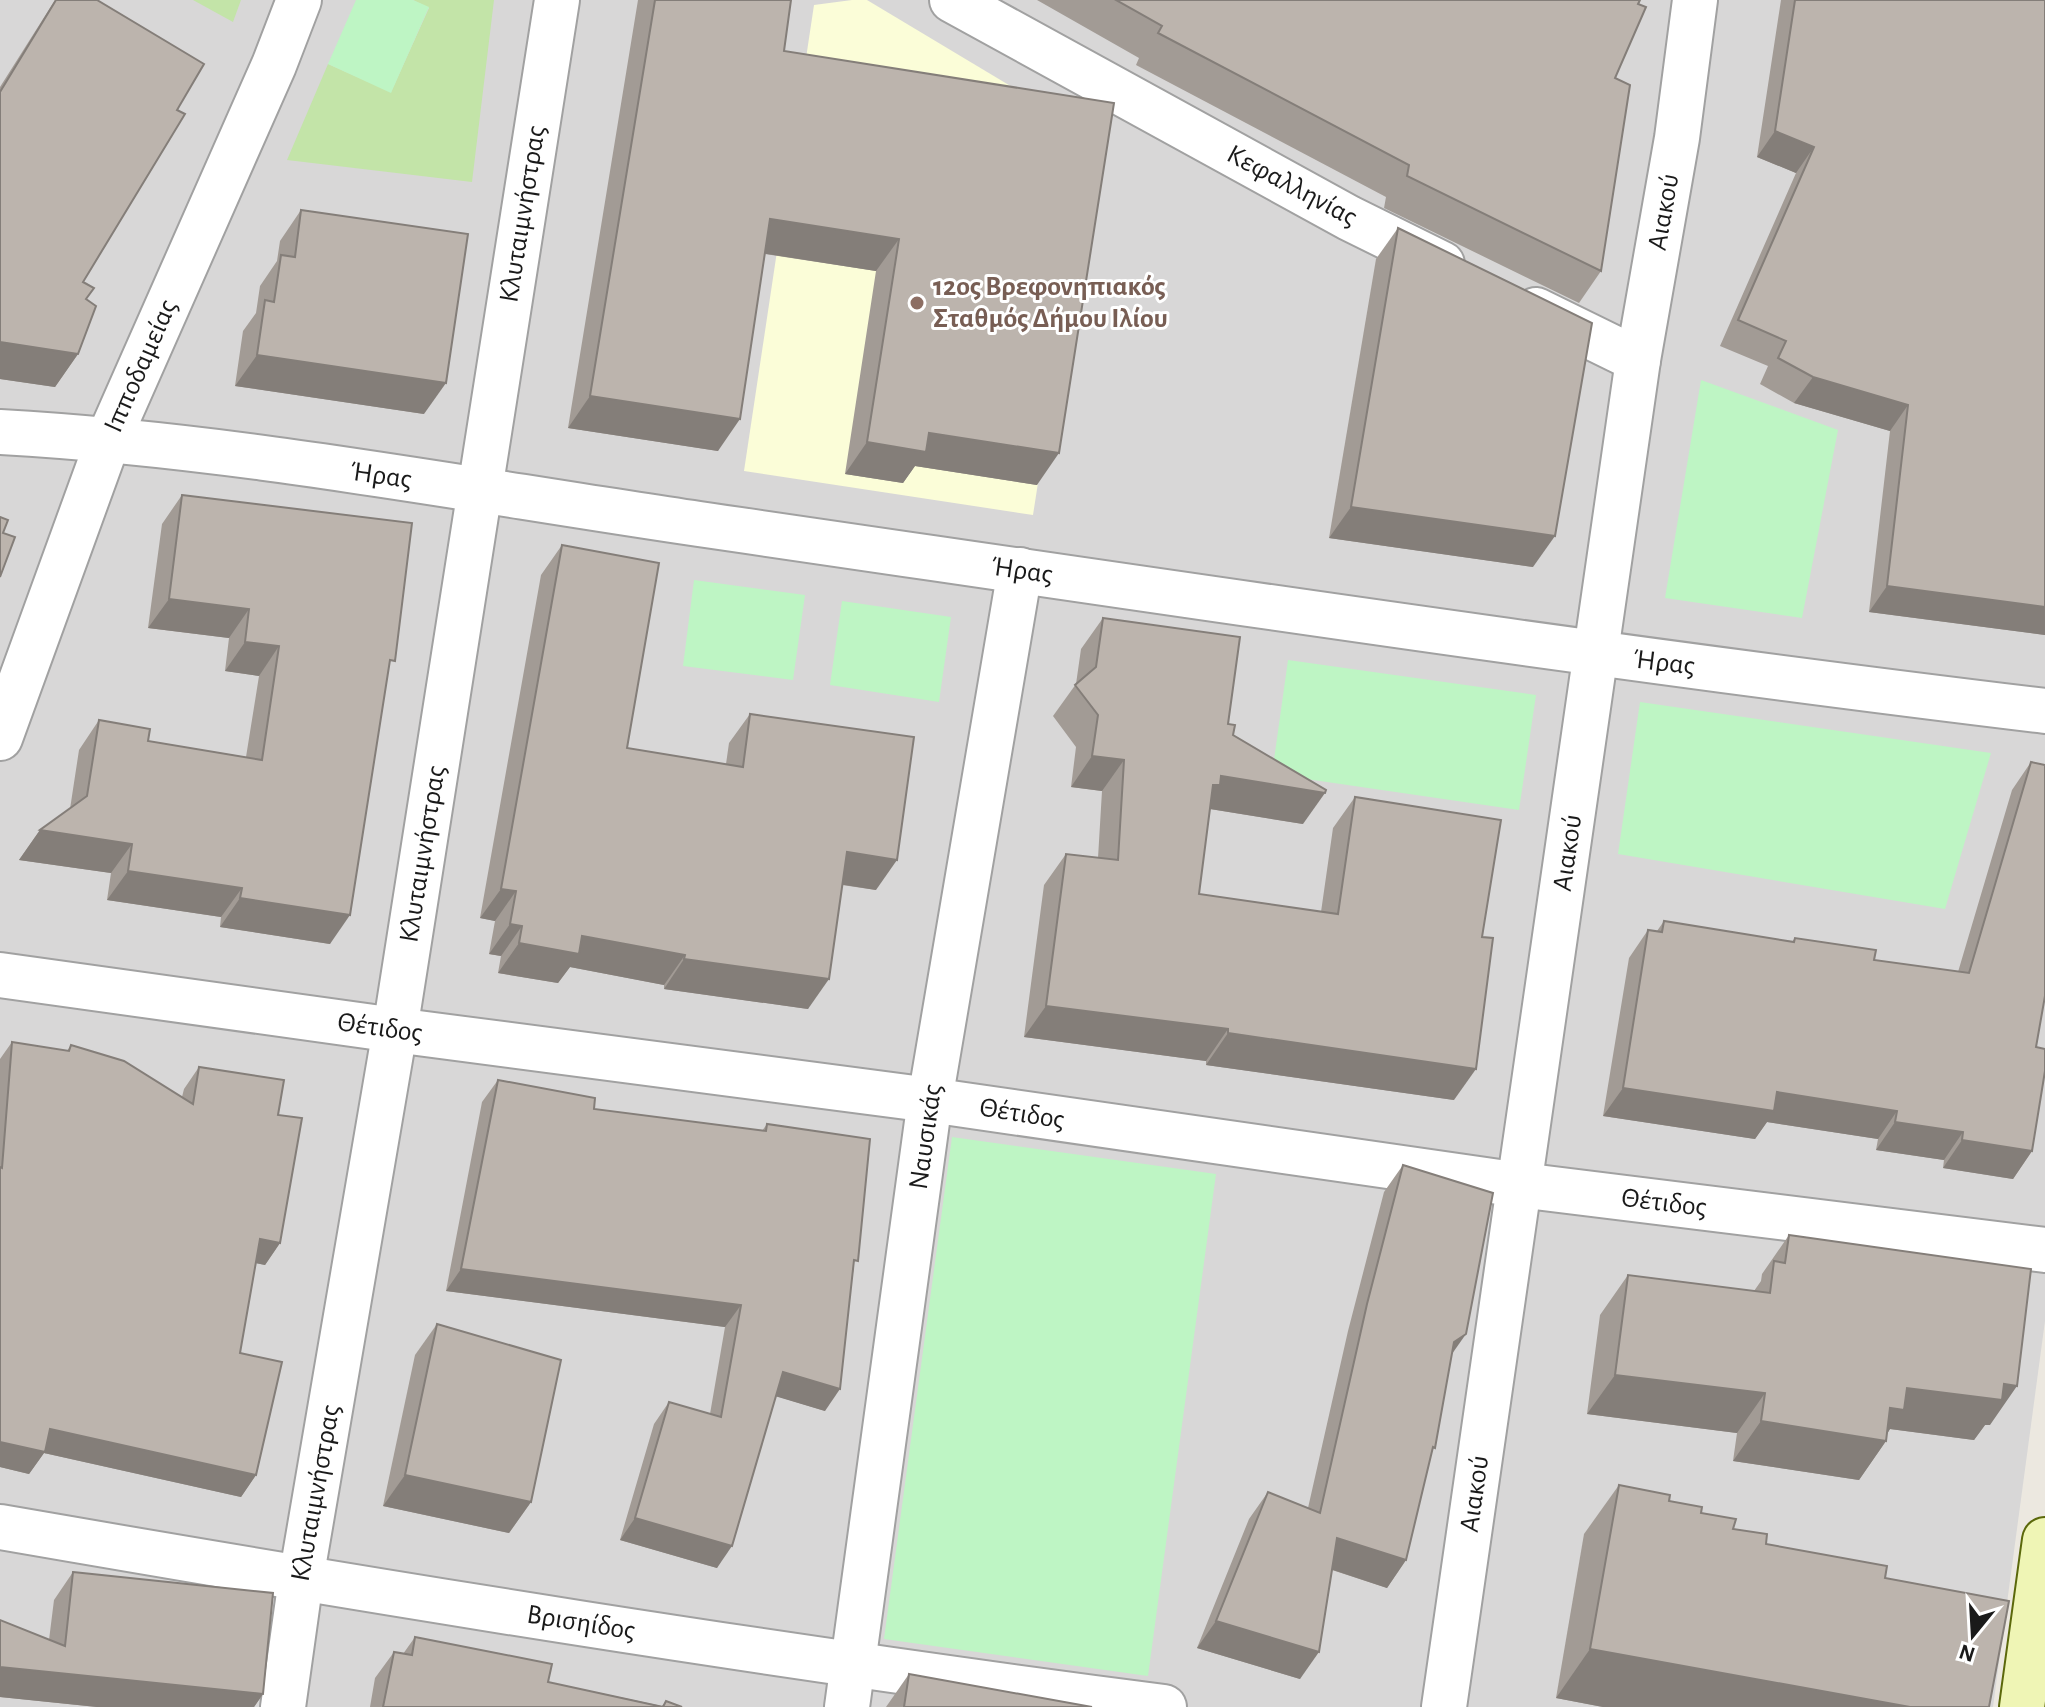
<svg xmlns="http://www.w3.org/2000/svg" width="2045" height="1707" font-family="'Alegreya Sans',sans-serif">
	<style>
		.residential { fill: #d8d7d7 }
		.education { fill: #fbfdd8 }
		.grass { fill: #c3e4a8 }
		.park { fill: #bef5c4 }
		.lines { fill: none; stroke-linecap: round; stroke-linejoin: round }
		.street-casing { stroke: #a1a1a1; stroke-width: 48 }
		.secondary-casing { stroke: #5b680b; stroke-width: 48 }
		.street { stroke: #fff; stroke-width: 44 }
		.secondary { stroke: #eff5b5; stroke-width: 44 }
		.wall { fill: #a29b95 }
		.shaded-wall { fill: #847e79 }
		.building { fill: #bcb4ad; stroke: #847e79; stroke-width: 2 }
		.education-dot { fill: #8d6e63; stroke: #fff; stroke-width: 3 }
		.labels { text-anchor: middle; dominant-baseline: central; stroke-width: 6; stroke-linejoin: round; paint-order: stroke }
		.street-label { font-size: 28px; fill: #1a1a1a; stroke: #fff }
		.education-label { font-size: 28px; font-weight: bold; fill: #785e54; stroke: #fff; text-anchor: start }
	</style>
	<rect width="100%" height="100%" fill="#ece8e0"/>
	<polygon class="residential" points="0,0 2045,0 2045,1321 1993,1707 0,1707"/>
	<polygon class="education" points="852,0 867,0 1092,135 1033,515 744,471 814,5"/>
	<g class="grass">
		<polygon points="193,0 241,0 233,22"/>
		<polygon points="413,0 494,0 472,182 287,160 328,64 391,92 429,8"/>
	</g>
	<g class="park">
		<polygon points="356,0 413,0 429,7 391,93 328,64"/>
		<polygon points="1701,380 1838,430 1802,618 1665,598"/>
		<polygon points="694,580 805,595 793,680 683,666"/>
		<polygon points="842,601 951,617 939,702 830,685"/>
		<polygon points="1288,660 1536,695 1519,810 1272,774"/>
		<polygon points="1640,702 1991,753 1945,909 1618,854"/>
		<polygon points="952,1137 1216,1174 1148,1676 884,1639"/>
	</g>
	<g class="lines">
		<g class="street-casing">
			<g id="street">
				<polyline points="952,0 1349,218 1442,264"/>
				<polyline points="1536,310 1638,360"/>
				<path d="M0 432C235 445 467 490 699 524 1147 589 1595 657 2045 711"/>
				<polyline points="0,738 109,438 274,65 299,0"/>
				<polyline points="0,975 395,1030 930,1100 1520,1185 2045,1250"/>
				<path d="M0 1527C387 1594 775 1657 1164 1707"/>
				<polyline points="283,1707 301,1579 395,1030 557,0"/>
				<polyline points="847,1707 930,1100 1020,570"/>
				<polyline points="1444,1707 1638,360 1677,138 1695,0"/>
			</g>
		</g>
		<g class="secondary-casing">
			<polyline id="secondary" points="2022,1707 2045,1540"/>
		</g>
		<use href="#street" class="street"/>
		<use href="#secondary" class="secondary"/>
	</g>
	<g class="wall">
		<polygon points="55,0 97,0 177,110 83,282 86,299 78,354 55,387 0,379 0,87"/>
		<polygon points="638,0 791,0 784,51 1114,103 1037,485 915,466 903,483 845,474 876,271 765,254 718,451 568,428"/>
		<polygon points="1037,0 1640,0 1615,78 1601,271 1579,303 1384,208 1386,197 1136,65 1139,58"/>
		<polygon points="1781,0 2045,0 2045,635 1869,612 1890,431 1794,403 1760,384 1768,366 1720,346 1796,173 1757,157"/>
		<polygon points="301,210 424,414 235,386 243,331 256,313 260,286 277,261 280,241"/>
		<polygon points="1398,228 1533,567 1329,538 1376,259"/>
		<polygon points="182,495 389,669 330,944 220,927 221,917 107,900 111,873 19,860 40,830 70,809 79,750 99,720 148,741 246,757 259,676 225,671 229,638 148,628 162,524"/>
		<polygon points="562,545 627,748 726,764 729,743 750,714 876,890 842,885 808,1009 664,989 664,985 570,967 558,983 498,973 501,956 489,954 495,921 480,918 541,575"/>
		<polygon points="1103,618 1228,724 1233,735 1303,824 1210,809 1199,894 1321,912 1333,828 1355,797 1454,1100 1206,1065 1206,1061 1024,1037 1044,885 1066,854 1098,858 1102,791 1071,787 1076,747 1053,716 1076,684 1081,649"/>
		<polygon points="2031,762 2036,1047 2032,1151 2013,1179 1943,1168 1944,1160 1876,1150 1878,1139 1767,1122 1755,1139 1603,1116 1629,958 1648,930 1657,931 1664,921 1792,942 1795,938 1874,960 1958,972 2012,790"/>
		<polygon points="12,1042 67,1051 71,1045 182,1097 184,1089 199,1067 278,1115 280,1243 265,1265 256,1263 240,1353 256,1475 241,1497 44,1453 29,1474 0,1467 0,1059"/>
		<polygon points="498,1080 594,1109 762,1131 767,1124 854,1268 825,1411 776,1396 717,1568 620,1540 654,1424 669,1402 710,1414 725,1327 446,1291 482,1102"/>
		<polygon points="1403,1165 1452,1354 1431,1453 1406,1560 1387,1588 1332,1570 1300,1679 1197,1648 1249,1519 1268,1492 1308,1508 1348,1331 1384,1192"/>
		<polygon points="1789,1235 1990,1425 1985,1425 1974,1440 1890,1429 1887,1434 1886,1441 1859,1480 1733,1461 1737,1433 1587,1414 1600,1315 1628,1275 1754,1291 1761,1281 1762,1274"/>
		<polygon points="437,1324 531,1502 509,1533 383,1506 415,1355"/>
		<polygon points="1619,1485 1701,1513 1766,1544 1989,1707 1603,1707 1556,1698 1584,1534"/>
		<polygon points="73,1572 263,1694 254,1707 97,1707 0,1697 0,1620 49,1640 54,1600"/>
		<polygon points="415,1637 548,1682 662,1706 666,1701 682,1707 370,1707 375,1678 394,1652 403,1654"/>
		<polygon points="909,1674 1092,1707 886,1707"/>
	</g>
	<g class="shaded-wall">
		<polygon points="1775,131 1814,147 1796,173 1757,157"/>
		<polygon points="770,219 899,239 876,271 748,251"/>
		<polygon points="0,342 78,354 55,387 0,379"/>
		<polygon points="257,355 446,383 424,414 235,386"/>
		<polygon points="1813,377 1908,405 1890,431 1794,403"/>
		<polygon points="590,396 740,419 718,451 568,428"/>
		<polygon points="929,433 1059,453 1037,485 915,466 903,483 845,474 867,442"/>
		<polygon points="1351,507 1555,536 1533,567 1329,538"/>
		<polygon points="1887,586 2045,607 2045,635 1869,612"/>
		<polygon points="169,599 249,609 229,638 148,628"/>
		<polygon points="245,642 279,646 259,676 225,671"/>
		<polygon points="1092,756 1124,760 1102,791 1071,787"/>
		<polygon points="1221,776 1325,793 1303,824 1204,808 1213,785"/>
		<polygon points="40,830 132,844 111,873 19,860"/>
		<polygon points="847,852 897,860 876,890 826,882"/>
		<polygon points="128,871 242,888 221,917 107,900"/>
		<polygon points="501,889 516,891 495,921 480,918"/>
		<polygon points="240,898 350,915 330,944 220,927"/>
		<polygon points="510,924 522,926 501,956 489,954"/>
		<polygon points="582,936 685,955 664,985 570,967 558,983 498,973 519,943"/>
		<polygon points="684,959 829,979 808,1009 664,989"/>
		<polygon points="1046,1006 1228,1029 1206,1061 1024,1037"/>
		<polygon points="1228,1033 1476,1069 1454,1100 1206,1065"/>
		<polygon points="1623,1088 1777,1092 1897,1111 1878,1139 1767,1122 1755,1139 1603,1116"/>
		<polygon points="1895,1122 1963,1132 1944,1160 1876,1150"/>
		<polygon points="1962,1140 2032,1151 2013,1179 1943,1168"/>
		<polygon points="260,1239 280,1243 265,1265 245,1261"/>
		<polygon points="461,1269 741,1305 725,1327 446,1291"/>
		<polygon points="1466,1334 1447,1361 1454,1342"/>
		<polygon points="783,1372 840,1389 825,1411 768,1394"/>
		<polygon points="1615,1375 1765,1393 1737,1433 1587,1414"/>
		<polygon points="2004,1384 2017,1386 1990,1425 1985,1425 1974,1440 1890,1429 1883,1440 1886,1441 1859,1480 1733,1461 1761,1421 1890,1408 1907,1388"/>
		<polygon points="50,1429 256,1475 241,1497 44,1453 29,1474 0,1467 0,1442"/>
		<polygon points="405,1475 531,1502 509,1533 383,1506"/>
		<polygon points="635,1518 732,1546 717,1568 620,1540"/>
		<polygon points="1337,1538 1406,1560 1387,1588 1318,1565"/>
		<polygon points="1216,1621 1319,1652 1300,1679 1197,1648"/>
		<polygon points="1590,1649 1910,1707 1603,1707 1556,1698"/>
		<polygon points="0,1667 263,1694 254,1707 97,1707 0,1697"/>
	</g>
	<g class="building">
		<polygon points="56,0 97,0 204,64 177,110 185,114 83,282 94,288 86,299 96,306 78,354 0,342 0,92"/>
		<polygon points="655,0 791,0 784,51 1114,103 1059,453 929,433 926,452 867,442 899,239 770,219 740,419 590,396"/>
		<polygon points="1116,0 1640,0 1638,4 1646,7 1615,78 1630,85 1601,271 1407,176 1409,165 1158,33 1162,26"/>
		<polygon points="1795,0 2045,0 2045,607 1887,586 1908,405 1813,377 1778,358 1786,341 1738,320 1814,147 1775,131"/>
		<polygon points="301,210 468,234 446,383 257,355 265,300 274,302 281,255 295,257"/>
		<polygon points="1398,228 1592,323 1555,536 1351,507"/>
		<polygon points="182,495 412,523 395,661 390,660 350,915 240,898 242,888 128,871 132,844 40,830 87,796 99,720 150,729 148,741 262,760 279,646 245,642 249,609 169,599"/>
		<polygon points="0,517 8,520 3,533 15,537 0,577"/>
		<polygon points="562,545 659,563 627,748 743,767 750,714 914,737 897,860 847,852 829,979 684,959 685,955 582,936 579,954 519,943 522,926 510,924 516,891 501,889"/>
		<polygon points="1103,618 1240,637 1228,724 1235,725 1233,735 1326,790 1325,793 1221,776 1220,785 1213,785 1199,894 1338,914 1355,797 1501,820 1482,937 1493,938 1476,1069 1228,1033 1228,1029 1046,1006 1066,854 1118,860 1124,760 1092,756 1098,715 1075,685 1096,667"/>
		<polygon points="2031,762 2045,765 2045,996 2036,1047 2045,1049 2045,1071 2032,1151 1962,1140 1963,1132 1895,1122 1897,1111 1777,1092 1774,1111 1623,1088 1648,930 1662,932 1664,921 1794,942 1795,938 1876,950 1874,960 1969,973"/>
		<polygon points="12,1042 69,1051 71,1045 124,1061 193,1104 199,1067 284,1080 278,1115 302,1118 280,1243 260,1239 240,1353 282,1362 256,1475 50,1429 45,1452 0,1442 0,1167 2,1168"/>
		<polygon points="498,1080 595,1098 594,1109 766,1131 767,1124 870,1139 858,1261 854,1260 840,1389 783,1372 732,1546 635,1518 669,1402 721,1417 741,1305 461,1269"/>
		<polygon points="1403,1165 1493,1193 1466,1334 1454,1342 1435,1448 1433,1447 1406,1560 1337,1538 1319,1652 1216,1621 1268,1492 1320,1513 1367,1304"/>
		<polygon points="1789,1235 2031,1269 2017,1386 2004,1384 2002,1400 1907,1388 1904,1410 1890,1408 1886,1441 1761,1421 1765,1393 1615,1375 1628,1275 1770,1293 1774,1261 1785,1263"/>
		<polygon points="437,1324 561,1360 531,1502 405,1475"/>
		<polygon points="1619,1485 1670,1495 1669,1501 1702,1507 1701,1513 1736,1519 1733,1529 1767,1534 1766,1544 1887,1566 1885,1578 2009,1601 1989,1707 1910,1707 1590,1649"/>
		<polygon points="73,1572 273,1593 263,1694 0,1667 0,1620 65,1646"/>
		<polygon points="415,1637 552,1664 548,1682 663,1707 666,1701 682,1707 383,1707 394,1652 412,1655"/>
		<polygon points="909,1674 1092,1707 904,1707"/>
	</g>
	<circle class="education-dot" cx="917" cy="303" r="8"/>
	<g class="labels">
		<g class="street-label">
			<text transform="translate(1292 186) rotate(28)">Κεφαλληνίας</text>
			<text transform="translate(1664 212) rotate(-80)">Αιακού</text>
			<text transform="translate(523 214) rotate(-81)">Κλυταιμνήστρας</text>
			<text transform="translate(141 366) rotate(-66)">Ιπποδαμείας</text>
			<text transform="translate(381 476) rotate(8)">Ήρας</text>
			<text transform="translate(1022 571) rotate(8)">Ήρας</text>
			<text transform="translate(1664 663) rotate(7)">Ήρας</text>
			<text transform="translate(1568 853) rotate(-82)">Αιακού</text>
			<text transform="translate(423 854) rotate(-81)">Κλυταιμνήστρας</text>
			<text transform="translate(380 1028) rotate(8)">Θέτιδος</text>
			<text transform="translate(1022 1114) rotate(9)">Θέτιδος</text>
			<text transform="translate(926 1137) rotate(-82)">Ναυσικάς</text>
			<text transform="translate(1664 1203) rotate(7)">Θέτιδος</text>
			<text transform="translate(316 1493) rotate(-80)">Κλυταιμνήστρας</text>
			<text transform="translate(1475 1494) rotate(-82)">Αιακού</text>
			<text transform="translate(581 1623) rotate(9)">Βρισηίδος</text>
		</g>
		<g class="education-label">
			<text x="933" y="287">12ος Βρεφονηπιακός<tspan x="933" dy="32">Σταθμός Δήμου Ιλίου</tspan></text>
		</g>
	</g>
	<g transform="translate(1973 1635) rotate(198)" stroke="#ffffff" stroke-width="6" paint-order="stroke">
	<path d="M0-6L14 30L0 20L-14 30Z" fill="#1a1a1a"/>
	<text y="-12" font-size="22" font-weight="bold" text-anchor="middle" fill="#1a1a1a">N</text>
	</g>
</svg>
